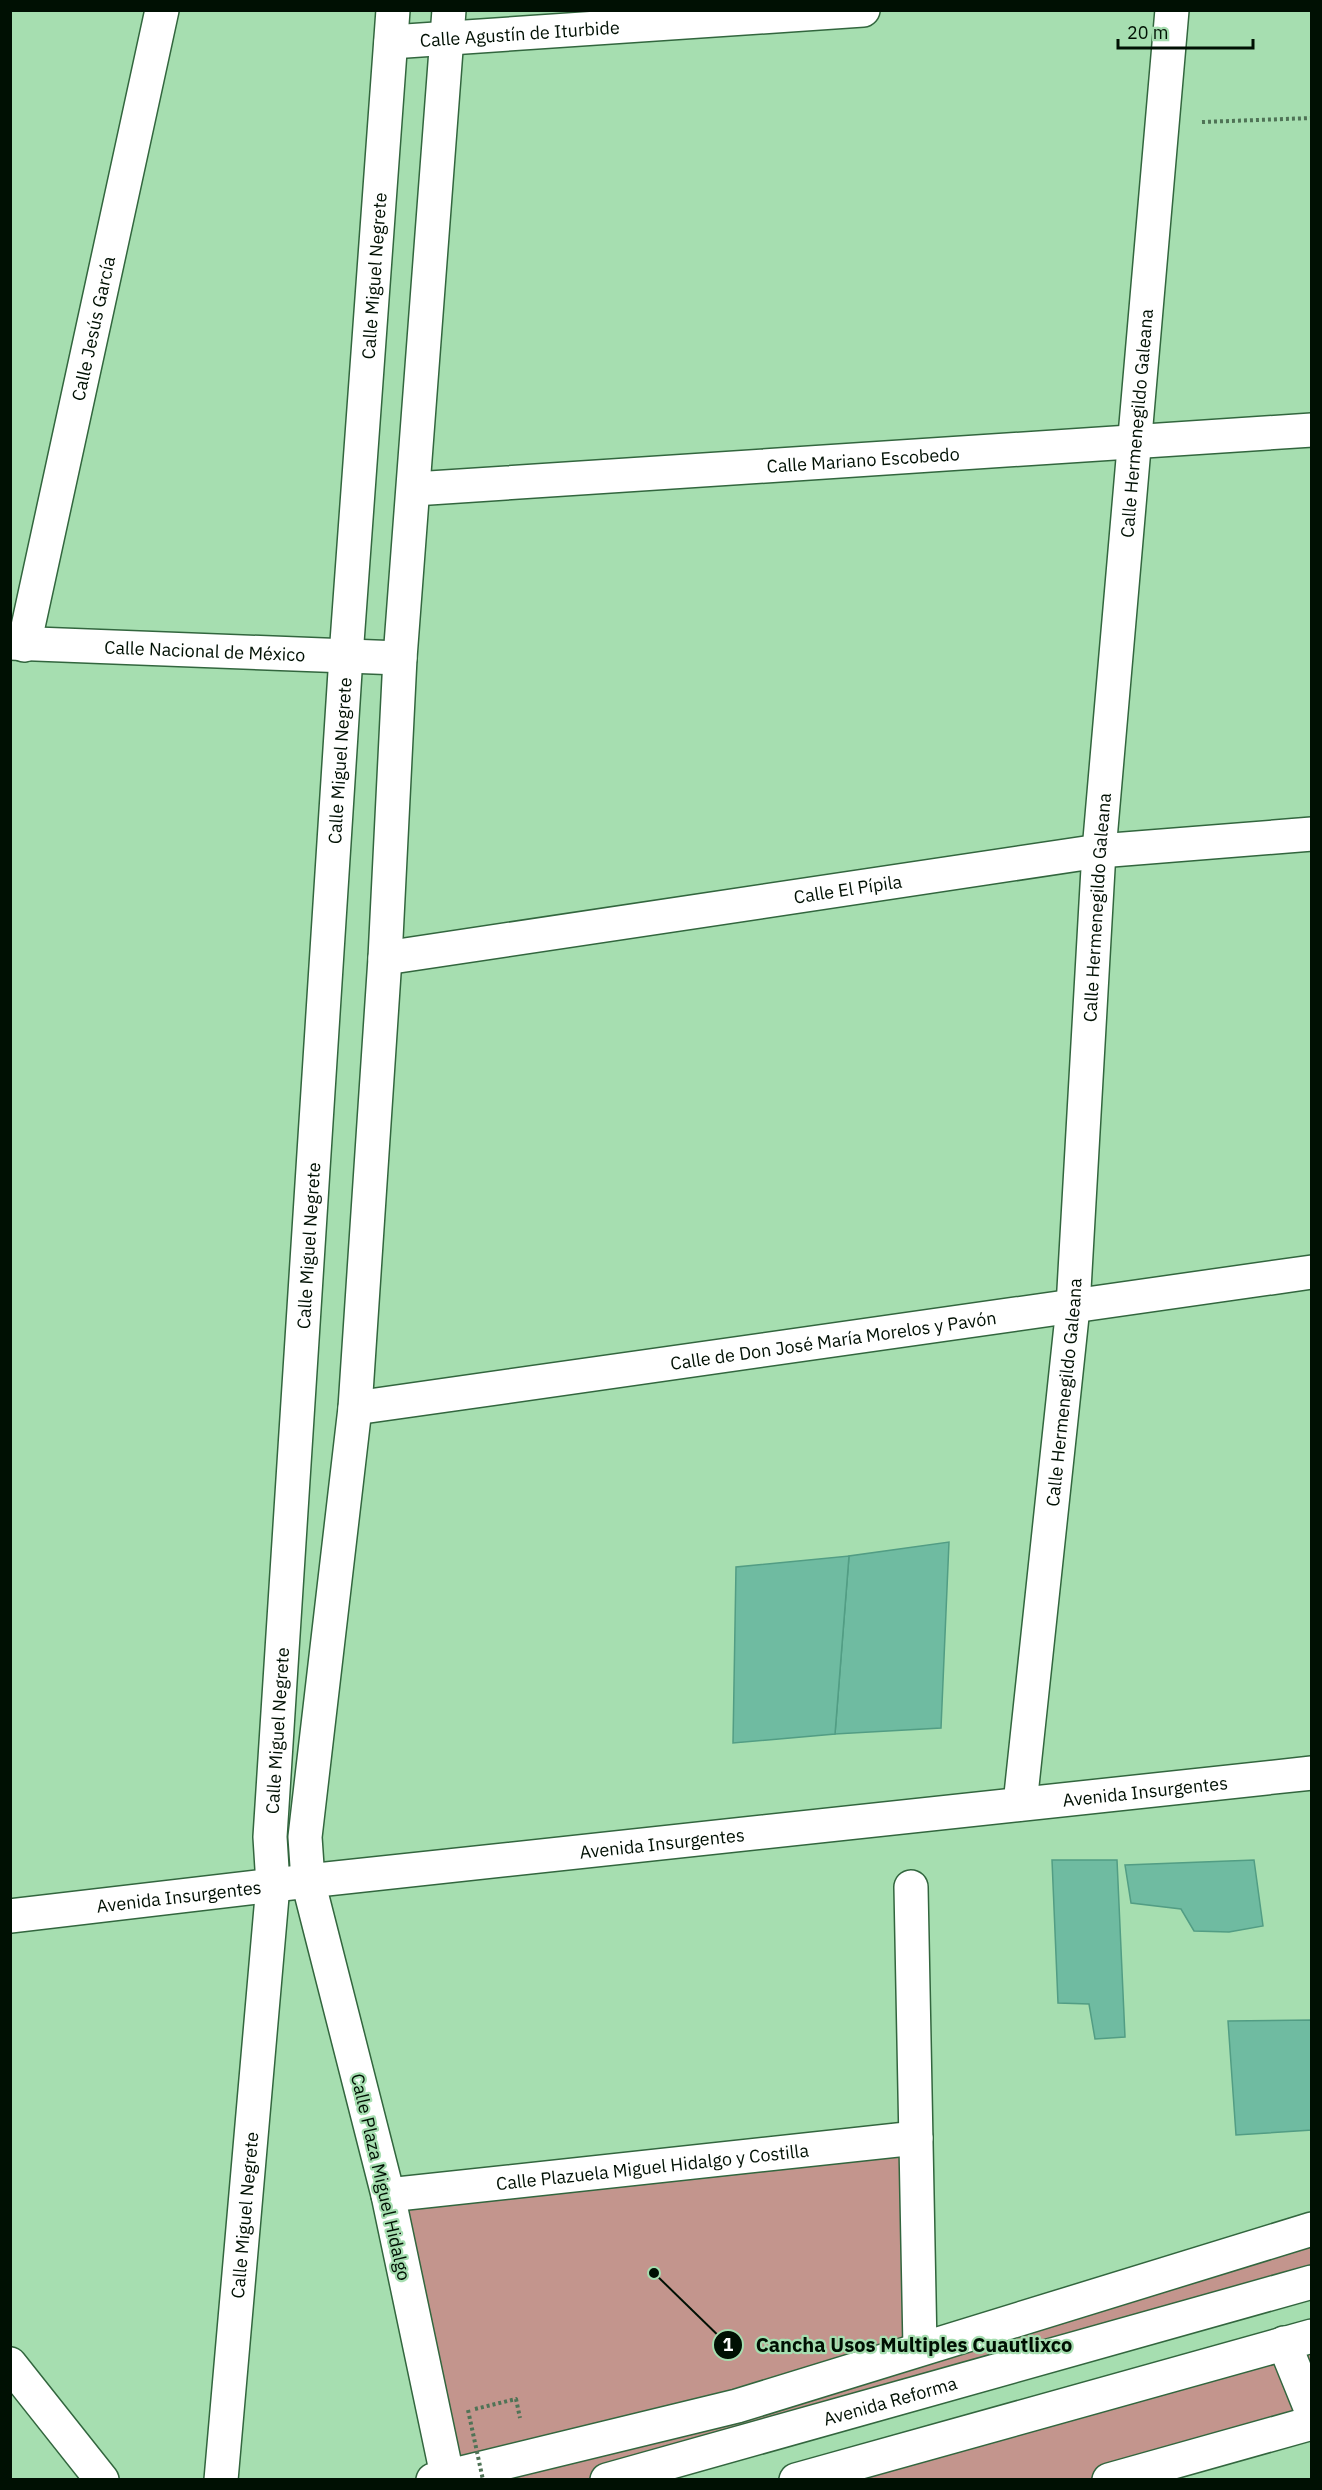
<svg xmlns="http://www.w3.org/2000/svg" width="1322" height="2490" font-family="'IBM Plex Sans',sans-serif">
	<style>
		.green { fill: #c3958d }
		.building { fill: #6fbba1; stroke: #529d84; stroke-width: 1.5 }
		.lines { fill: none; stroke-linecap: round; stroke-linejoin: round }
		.street-casing { stroke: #32663e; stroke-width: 36 }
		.secondary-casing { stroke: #32663e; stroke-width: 36 }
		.primary-casing { stroke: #32663e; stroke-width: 36 }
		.path { stroke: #4f7356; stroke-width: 4; stroke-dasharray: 3 3; stroke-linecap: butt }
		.street { stroke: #fff; stroke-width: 33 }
		.secondary { stroke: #fff; stroke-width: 33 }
		.primary { stroke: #fff; stroke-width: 33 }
		.path-bridge { stroke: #4f7356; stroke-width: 4; stroke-dasharray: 3 3; stroke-linecap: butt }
		.labels { text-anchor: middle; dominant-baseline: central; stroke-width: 4.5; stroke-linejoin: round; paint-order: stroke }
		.street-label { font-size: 18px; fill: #001003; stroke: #a6deb0 }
		.leader { fill: none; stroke: #001003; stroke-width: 2 }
		.callout-dot { fill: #001003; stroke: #a6deb0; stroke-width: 2 }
		.mark-label { font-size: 18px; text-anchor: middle; font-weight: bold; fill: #fff }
		.callout-label { font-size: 20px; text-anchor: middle; font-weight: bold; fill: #001003; stroke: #a6deb0; stroke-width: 4.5; stroke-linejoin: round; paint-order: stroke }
	</style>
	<rect width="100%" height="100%" fill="#a6deb0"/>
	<g class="green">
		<polygon points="916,2138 920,2348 1311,2229 1311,2282 607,2479 433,2479 388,2195"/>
		<polygon points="1311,2336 1311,2423 1109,2479 796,2480"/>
	</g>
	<g class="building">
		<polygon points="949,1542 941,1728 835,1734 849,1556"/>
		<polygon points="849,1556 835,1734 733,1743 736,1567"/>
		<polygon points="1052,1860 1117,1860 1125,2037 1095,2039 1089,2004 1058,2003"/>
		<polygon points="1254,1860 1263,1926 1229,1932 1194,1931 1181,1909 1131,1903 1125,1865"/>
		<polygon points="1312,2020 1312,2130 1236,2135 1228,2021"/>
	</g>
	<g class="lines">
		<g class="street-casing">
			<g id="street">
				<path id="s1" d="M391 42 863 10"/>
				<path id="s2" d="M414 489 1312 430"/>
				<path id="s3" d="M10 643 400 658"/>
				<path id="s4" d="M24 645 162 10"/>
				<path id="s5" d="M385 958 1099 851 1312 834"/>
				<path id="s6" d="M355 1408 1312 1272"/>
				<path id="s7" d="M1020 1804 1073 1307 1099 851 1172 10"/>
				<polyline points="911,1887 920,2348"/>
				<path id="s8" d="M388 2195 916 2138"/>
				<polyline points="447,2475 388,2195 308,1881 305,1837 355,1408 385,958 400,658 449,10"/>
				<path id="s9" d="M221 2480 273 1885 270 1837 346 656 393 10"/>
			</g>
		</g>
		<g class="secondary-casing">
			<g id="secondary">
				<path id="s10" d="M10 1916 308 1881 1312 1773"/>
				<polyline points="10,2364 102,2480"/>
				<polyline points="433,2480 737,2406 1312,2229"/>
				<polyline points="1109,2480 1312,2423"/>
			</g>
		</g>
		<g class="primary-casing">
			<g id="primary">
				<polyline points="1284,2343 1312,2412"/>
				<path id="s11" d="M607 2480 1312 2282"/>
				<polyline points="796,2480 1312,2336"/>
			</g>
		</g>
		<g class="path">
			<polyline points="1202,122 1312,118"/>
			<polyline points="475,2409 516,2399 520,2418"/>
		</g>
		<use href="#street" class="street"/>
		<use href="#secondary" class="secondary"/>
		<use href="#primary" class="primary"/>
		<polyline class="path-bridge" points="468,2410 483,2480"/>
	</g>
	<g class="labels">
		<g class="street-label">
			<text stroke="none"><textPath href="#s1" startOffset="129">Calle Agustín de Iturbide</textPath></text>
			<text stroke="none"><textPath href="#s9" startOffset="2210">Calle Miguel Negrete</textPath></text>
			<text stroke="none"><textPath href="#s4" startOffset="324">Calle Jesús García</textPath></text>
			<text stroke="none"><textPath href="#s7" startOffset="1386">Calle Hermenegildo Galeana</textPath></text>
			<text stroke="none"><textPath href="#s2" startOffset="450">Calle Mariano Escobedo</textPath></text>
			<text stroke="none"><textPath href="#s3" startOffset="195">Calle Nacional de México</textPath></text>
			<text stroke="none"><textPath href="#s9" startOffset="1724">Calle Miguel Negrete</textPath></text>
			<text stroke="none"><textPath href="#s5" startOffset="468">Calle El Pípila</textPath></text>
			<text stroke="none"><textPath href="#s7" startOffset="900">Calle Hermenegildo Galeana</textPath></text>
			<text stroke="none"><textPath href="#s9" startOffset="1238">Calle Miguel Negrete</textPath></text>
			<text stroke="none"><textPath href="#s6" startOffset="483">Calle de Don José María Morelos y Pavón</textPath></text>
			<text stroke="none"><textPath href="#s7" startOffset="414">Calle Hermenegildo Galeana</textPath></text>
			<text stroke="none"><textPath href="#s9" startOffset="752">Calle Miguel Negrete</textPath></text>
			<text stroke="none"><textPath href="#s10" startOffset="1142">Avenida Insurgentes</textPath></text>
			<text stroke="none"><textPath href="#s10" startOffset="656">Avenida Insurgentes</textPath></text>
			<text stroke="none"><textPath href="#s10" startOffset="170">Avenida Insurgentes</textPath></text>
			<text stroke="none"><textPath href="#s8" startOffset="266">Calle Plazuela Miguel Hidalgo y Costilla</textPath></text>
			<text transform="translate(381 2177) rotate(77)">Calle Plaza Miguel Hidalgo</text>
			<text stroke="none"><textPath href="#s9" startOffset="266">Calle Miguel Negrete</textPath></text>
			<text stroke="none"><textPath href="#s11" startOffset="294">Avenida Reforma</textPath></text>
		</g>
	</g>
	<path class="leader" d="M654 2273L728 2345"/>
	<g class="callout-dot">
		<circle cx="654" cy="2273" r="6"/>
		<circle cx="728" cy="2345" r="15"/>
	</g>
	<g class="mark-label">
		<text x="728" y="2351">1</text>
	</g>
	<g class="callout-label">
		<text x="914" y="2352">Cancha Usos Multiples Cuautlixco</text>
	</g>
	<rect width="1322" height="2490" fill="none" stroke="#001003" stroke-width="24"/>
	<path d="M1118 39v9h135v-9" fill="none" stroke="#001003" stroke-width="3"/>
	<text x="1127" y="39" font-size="18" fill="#001003" stroke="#a6deb0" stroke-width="4.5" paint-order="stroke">20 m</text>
</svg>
